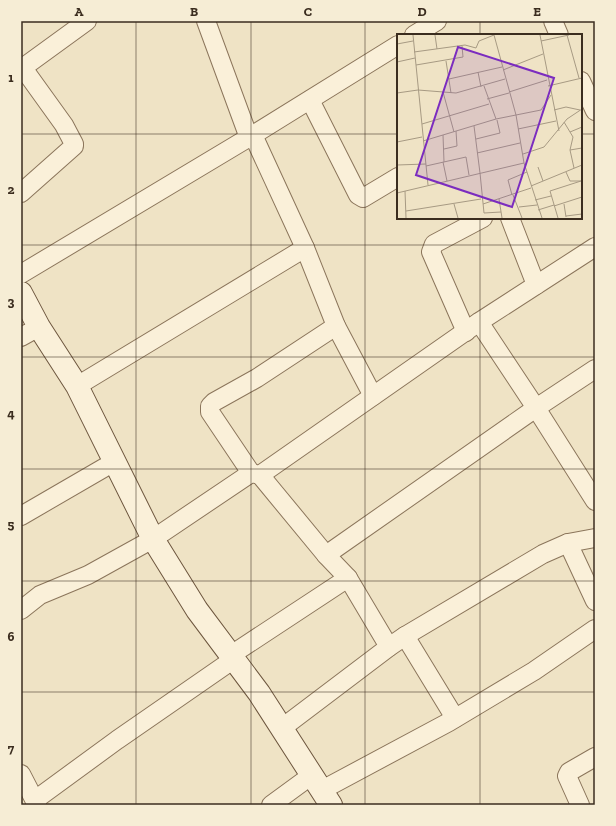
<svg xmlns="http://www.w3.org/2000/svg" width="616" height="826" font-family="'Zilla Slab',serif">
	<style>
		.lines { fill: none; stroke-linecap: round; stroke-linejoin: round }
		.street-casing { stroke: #8b755b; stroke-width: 20 }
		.secondary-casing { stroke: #6d563e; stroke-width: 24 }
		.street { stroke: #faf0d9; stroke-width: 18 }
		.secondary { stroke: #faf0d9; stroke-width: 22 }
		.grid { fill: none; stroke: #3b2d1f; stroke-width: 1; stroke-opacity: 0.55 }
		.inset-road { fill: none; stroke: #a79a83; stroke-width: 1 }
		.view { fill: #7b2cbf; fill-opacity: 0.15; stroke: #7b2cbf; stroke-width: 2 }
		.inset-edge { fill: none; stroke: #3b2d1f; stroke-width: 2 }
		.neatline { fill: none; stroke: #3b2d1f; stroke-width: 1.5 }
		.grid-label { font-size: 13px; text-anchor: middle; font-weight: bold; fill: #3b2d1f }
	</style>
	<rect width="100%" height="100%" fill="#efe3c5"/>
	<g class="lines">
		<g class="street-casing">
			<g id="street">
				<polyline points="206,21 249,138"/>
				<polyline points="553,21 559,35"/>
				<polyline points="414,35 437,21"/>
				<polyline points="21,69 87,21"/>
				<polyline points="581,81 595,111"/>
				<polyline points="310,100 358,195 363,198 398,177"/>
				<polyline points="253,135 305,248 336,326 373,396"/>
				<polyline points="21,193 74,146 74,144 64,125 23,68"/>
				<polyline points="510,218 536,285"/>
				<polyline points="21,274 253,135 398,45"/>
				<polyline points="479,322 536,408 595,501"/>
				<polyline points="466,332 431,252 434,244 483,218"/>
				<polyline points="21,337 39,327"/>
				<polyline points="77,386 305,248"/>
				<polyline points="251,473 210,412 210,406 214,402 257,378 336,326"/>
				<polyline points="260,475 326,555 348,578 389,647"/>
				<polyline points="21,516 114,462"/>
				<polyline points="568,543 595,601"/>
				<polyline points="326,555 536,408 595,369"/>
				<polyline points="21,610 40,595 88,575 153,539 251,473 260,475 479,322 595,247"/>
				<polyline points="405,636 455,718"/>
				<polyline points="231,655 348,578"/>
				<polyline points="282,728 389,647 405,636 543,554 568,543 595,538"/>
				<polyline points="21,774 37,805"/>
				<polyline points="322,790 449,722 534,671 595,629"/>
				<polyline points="35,800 117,740 234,659"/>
				<polyline points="271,805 312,775"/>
				<polyline points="580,805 567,776 569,772 595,757"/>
			</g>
		</g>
		<g class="secondary-casing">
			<polyline id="secondary" points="21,293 39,327 77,386 153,539 197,610 259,693 331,805"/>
		</g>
		<use href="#street" class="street"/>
		<use href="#secondary" class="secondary"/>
	</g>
	<path class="grid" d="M136 21V805M251 21V805M365 21V805M480 21V35M21 134H398M581 134H595M480 218V805M21 245H595M21 357H595M21 469H595M21 581H595M21 692H595"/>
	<g transform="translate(397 34)">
		<rect width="185" height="185" fill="#efe3c5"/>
		<path class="inset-road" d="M16 1 31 151M38 1 40 15M97 1 119 81 127 129 145 184M143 1 162 97M170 1 182 44M144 7 172 1M0 10 16 7M17 18 68 11 79 14 82 7 97 1M49 27 54 59M0 28 18 24M19 31 66 23 65 12M106 36 146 20M81 38 84 53M52 45 105 33M87 52 99 85M151 52 185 44M46 58 57 98M112 58 150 46M0 59 21 56 59 59 108 45M90 65 112 59M157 76 169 73 183 76M167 88 176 103 173 116 177 134M25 90 92 70M77 92 83 139M121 95 159 87M173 98 185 93M46 101 47 128M79 105 103 99 100 86M26 107 99 85 144 76 154 61M0 108 25 103M47 115 60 112 59 97M173 116 185 114M80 119 123 109M126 120 147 113 170 85 185 75M46 128 50 147M0 131 29 130M29 132 69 123 72 141M141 133 146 147M169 138 173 147H184M83 139 87 179 104 178M134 152 185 131M8 157 9 184M0 159 127 129M115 161 111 146 130 138M116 161 125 184M102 165 105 184M138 166 154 162M57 170 61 184M86 170 134 154M167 170 169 183M157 172 185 163M122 173 140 171M141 176 157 171M9 177 84 165M169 182 185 180M161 184 153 157 184 147"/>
		<path class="view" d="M61 13 157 44 115 173 19 141Z"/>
		<rect width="185" height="185" class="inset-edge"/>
	</g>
	<rect width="616" height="826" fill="none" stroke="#f6edd5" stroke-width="44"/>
	<rect x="22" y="22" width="572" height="782" class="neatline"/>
	<g class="grid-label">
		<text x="79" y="16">A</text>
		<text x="194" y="16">B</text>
		<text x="308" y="16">C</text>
		<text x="422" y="16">D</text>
		<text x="537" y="16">E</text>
		<text x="11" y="82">1</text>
		<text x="11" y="194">2</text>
		<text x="11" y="306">3</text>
		<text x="11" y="418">4</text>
		<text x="11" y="529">5</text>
		<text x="11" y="641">6</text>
		<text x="11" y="753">7</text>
	</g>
</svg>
